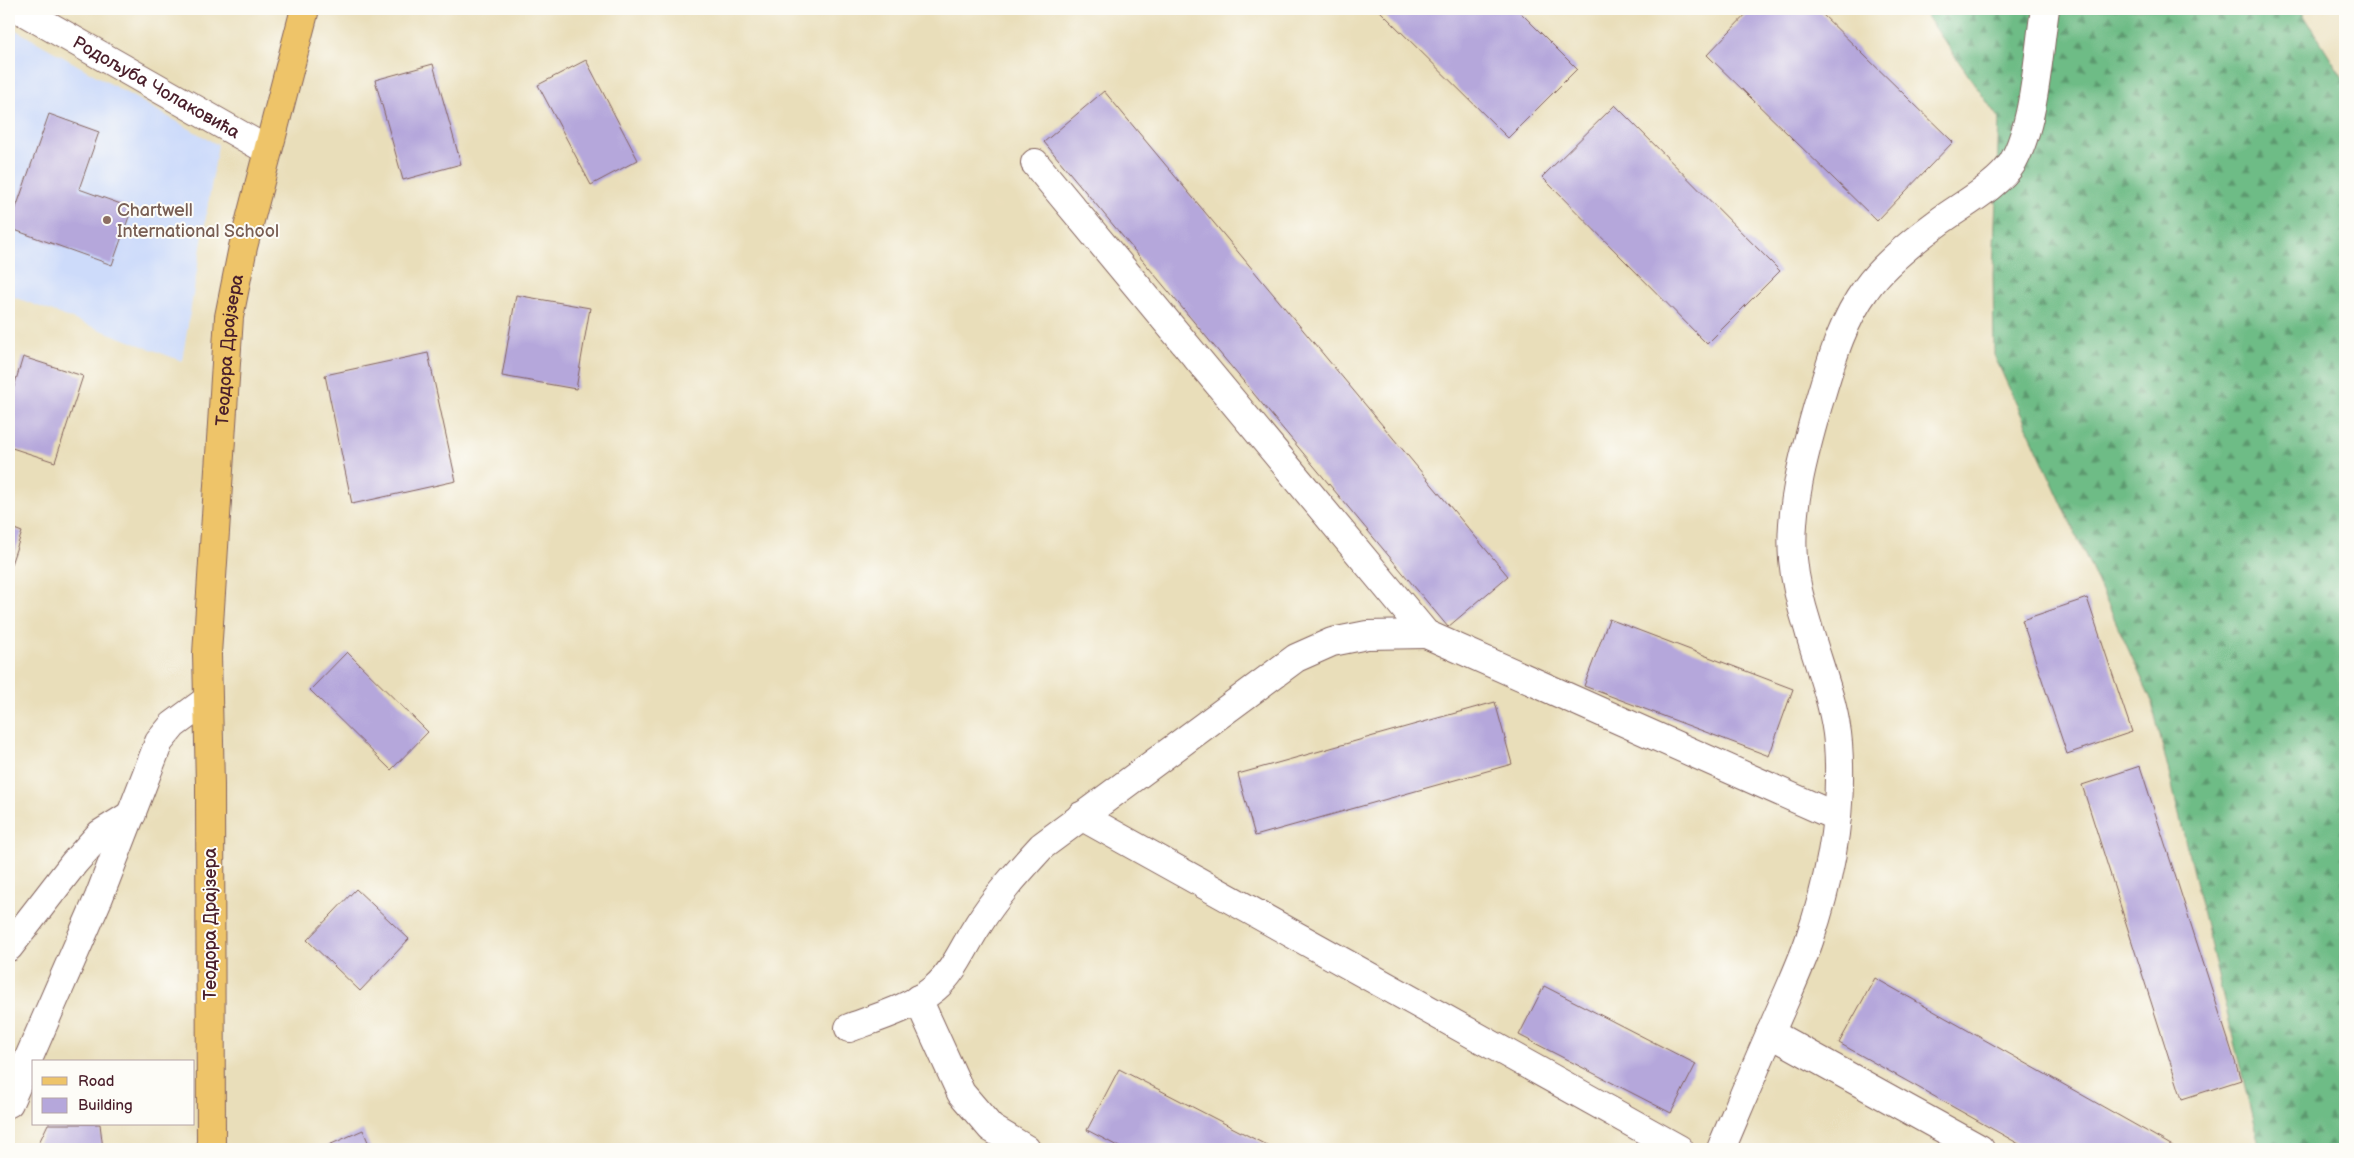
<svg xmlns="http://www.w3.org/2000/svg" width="2354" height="1158" font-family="'Balsamiq Sans',sans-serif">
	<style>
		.built { fill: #cddbfa }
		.forest { fill: url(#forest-firs); stroke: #5c6e58 }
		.building { fill: #b5a7db }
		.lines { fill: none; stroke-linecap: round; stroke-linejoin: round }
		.minor-casing { stroke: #82625d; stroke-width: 30 }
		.major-casing { stroke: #82625d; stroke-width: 30 }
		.minor { stroke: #fff; stroke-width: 28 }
		.major { stroke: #eec469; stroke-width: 28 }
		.education-dot { fill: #8d6e63; stroke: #fdfcf7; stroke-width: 2 }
		.labels { text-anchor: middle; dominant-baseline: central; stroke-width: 4; stroke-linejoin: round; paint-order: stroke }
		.street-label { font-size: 18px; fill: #4a1f2b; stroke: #fdfcf7 }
		.education-label { font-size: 18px; fill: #785e54; stroke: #fdfcf7; text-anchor: start }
	</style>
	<defs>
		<pattern id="forest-firs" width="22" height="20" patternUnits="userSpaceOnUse" patternTransform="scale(1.25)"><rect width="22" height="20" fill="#6ebc86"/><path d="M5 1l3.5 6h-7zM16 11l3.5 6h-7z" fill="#5c986e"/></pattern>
	</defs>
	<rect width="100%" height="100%" fill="#fdfcf7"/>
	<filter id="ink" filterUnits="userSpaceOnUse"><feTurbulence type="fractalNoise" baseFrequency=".02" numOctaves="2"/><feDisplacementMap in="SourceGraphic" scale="10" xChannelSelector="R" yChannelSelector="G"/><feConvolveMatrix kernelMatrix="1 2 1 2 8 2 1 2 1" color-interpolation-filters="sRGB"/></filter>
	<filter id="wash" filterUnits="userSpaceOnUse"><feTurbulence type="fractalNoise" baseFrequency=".0096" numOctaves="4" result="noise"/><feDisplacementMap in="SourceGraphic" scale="20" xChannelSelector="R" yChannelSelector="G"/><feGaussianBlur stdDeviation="1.12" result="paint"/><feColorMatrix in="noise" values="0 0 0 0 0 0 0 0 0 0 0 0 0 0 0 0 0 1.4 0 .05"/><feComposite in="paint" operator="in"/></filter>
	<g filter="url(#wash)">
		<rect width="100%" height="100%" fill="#e9deba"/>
		<polygon class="built" points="14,29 218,145 182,361 9,295 9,45"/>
		<polygon class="forest" points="1922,9 2300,9 2345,81 2345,1149 2260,1149 2151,699 1994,355 1993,273 1999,119"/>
		<g id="blocks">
			<g class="building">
				<polygon points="1378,9 1517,9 1577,69 1508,138"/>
				<polygon points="1751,9 1817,9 1953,142 1877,221 1707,55"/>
				<polygon points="586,60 638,160 591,185 538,85"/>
				<polygon points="433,64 461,164 403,180 375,80"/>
				<polygon points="1104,91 1508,576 1448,627 1044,142"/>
				<polygon points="1615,105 1780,271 1707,344 1542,177"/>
				<polygon points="49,114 99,132 79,189 132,208 112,265 9,228"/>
				<polygon points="516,295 590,308 576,389 502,376"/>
				<polygon points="428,353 456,481 352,504 325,375"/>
				<polygon points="23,357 83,376 55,462 9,447 9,403"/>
				<polygon points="9,527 22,532 9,570"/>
				<polygon points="2087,598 2132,732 2067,754 2022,620"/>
				<polygon points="1609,619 1793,689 1769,756 1584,686"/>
				<polygon points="347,652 428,732 391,770 310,690"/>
				<polygon points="1495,702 1512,764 1255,836 1238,774"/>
				<polygon points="2140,766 2241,1080 2182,1099 2082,785"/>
				<polygon points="356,889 409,939 360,991 307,940"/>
				<polygon points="1875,978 2178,1149 2028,1149 1839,1043"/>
				<polygon points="1544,986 1696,1064 1671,1113 1519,1035"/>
				<polygon points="1119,1069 1274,1149 1123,1149 1087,1130"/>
				<polygon points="48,1124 100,1124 103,1149 36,1149"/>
				<polygon points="363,1130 371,1149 320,1149"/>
			</g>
		</g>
	</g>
	<g filter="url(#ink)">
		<use href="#blocks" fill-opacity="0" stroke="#82625d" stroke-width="1"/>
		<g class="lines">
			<g class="minor-casing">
				<g id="minor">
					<path id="s1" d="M19 9 267 150"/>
					<polyline points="1035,163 1426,634 1837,817"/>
					<polyline points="1081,816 1679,1149"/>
					<polyline points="9,947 74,863 100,834 132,814"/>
					<polyline points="918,999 961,1093 991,1128 1026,1149"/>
					<path d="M849 1028C879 1017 911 1008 935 988 955 971 964 946 978 925 996 896 1019 871 1042 846L1296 658 1332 642 1367 635 1426 634"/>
					<polyline points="1770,1033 1980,1149"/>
					<polyline points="9,1103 99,897 159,742 173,725 207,700"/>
					<path d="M1721 1149C1738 1109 1755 1068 1773 1027 1785 999 1799 970 1809 941 1831 877 1843 810 1838 743 1835 703 1818 665 1808 627 1801 605 1795 582 1793 559 1789 508 1804 454 1818 405 1830 366 1841 323 1866 289 1882 266 1917 238 1940 221 1962 205 1999 185 2013 162 2035 123 2038 54 2045 9"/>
				</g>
			</g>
			<g class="major-casing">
				<g id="major">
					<path id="s2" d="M211 1149 210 785 207 654 229 317 243 247 305 9"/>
				</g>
			</g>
			<use href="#minor" class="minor"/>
			<use href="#major" class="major"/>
		</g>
	</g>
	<circle class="education-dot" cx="107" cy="220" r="5"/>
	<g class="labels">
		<g class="street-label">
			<text stroke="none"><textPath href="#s1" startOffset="158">Родољуба Чолаковића</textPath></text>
			<text stroke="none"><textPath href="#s2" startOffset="800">Теодора Драјзера</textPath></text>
			<text transform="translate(210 924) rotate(-90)">Теодора Драјзера</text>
		</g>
		<g class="education-label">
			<text x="117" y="210">Chartwell<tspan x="117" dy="21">International School</tspan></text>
		</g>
	</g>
	<rect width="2354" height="1158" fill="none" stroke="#fdfcf7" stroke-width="30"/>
	<rect x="32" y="1060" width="162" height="65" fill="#fdfcf7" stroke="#b5a4a5"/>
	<rect x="42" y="1077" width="25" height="8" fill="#eec469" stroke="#b5a4a5"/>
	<text x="78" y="1086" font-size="15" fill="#4a1f2b">Road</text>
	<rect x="42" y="1098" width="25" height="15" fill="#b5a7db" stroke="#b5a4a5"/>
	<text x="78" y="1110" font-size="15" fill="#4a1f2b">Building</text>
</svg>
